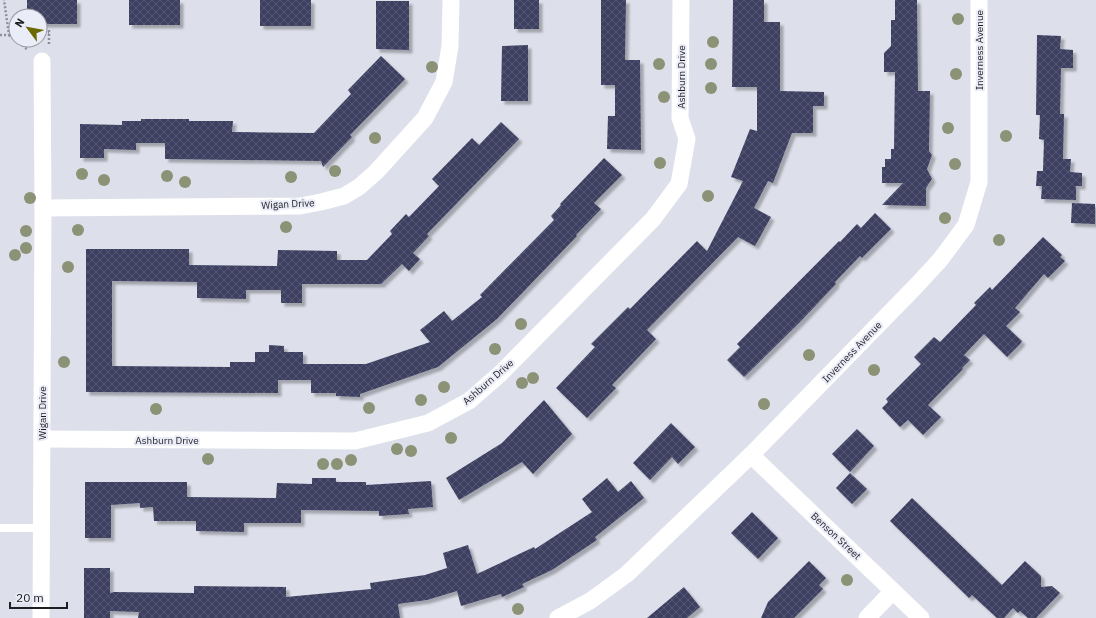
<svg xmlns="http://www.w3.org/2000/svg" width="1096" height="618" font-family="'IBM Plex Sans',sans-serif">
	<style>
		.building { fill: url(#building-cross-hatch); filter: url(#shadow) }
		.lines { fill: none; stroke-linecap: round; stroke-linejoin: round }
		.path { stroke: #8e9098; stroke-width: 2.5; stroke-dasharray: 2 2; stroke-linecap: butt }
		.lane { stroke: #fff; stroke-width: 8 }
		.street { stroke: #fff; stroke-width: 17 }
		.tree { fill: #8b9276 }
		.labels { text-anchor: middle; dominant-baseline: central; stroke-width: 4; stroke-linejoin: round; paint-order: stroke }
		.street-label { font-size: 10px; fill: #1e1f23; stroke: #eaecf7 }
	</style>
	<defs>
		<pattern id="building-cross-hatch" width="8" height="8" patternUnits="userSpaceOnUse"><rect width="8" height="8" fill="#3d4060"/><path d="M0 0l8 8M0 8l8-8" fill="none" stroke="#565973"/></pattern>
		<filter id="shadow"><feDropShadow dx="3.5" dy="3.5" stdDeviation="1" flood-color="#0004"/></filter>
	</defs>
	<rect width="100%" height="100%" fill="#dddfea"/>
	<g class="building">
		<polygon points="27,0 77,0 77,24 40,24 40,16 27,16"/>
		<rect x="129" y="0" width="51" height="25"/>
		<rect x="260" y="0" width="51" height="26"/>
		<rect x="514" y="0" width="25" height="29"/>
		<polygon points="601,0 626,0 625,60 640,60 641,150 607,149 608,116 615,116 615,85 601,85"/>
		<polygon points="733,0 764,0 764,22 780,22 780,91 824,92 824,106 813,106 813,133 792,133 773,183 768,181 754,208 771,217 755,246 738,237 647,330 656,339 612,385 616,388 587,418 556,388 595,347 591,344 628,307 630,309 697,241 707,251 743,181 731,177 750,129 757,131 757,87 732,87"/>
		<polygon points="895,0 917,0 918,91 930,91 929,151 932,155 927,169 932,179 926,188 926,206 882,205 903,183 882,183 882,167 885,167 885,159 891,159 891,149 894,149 895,72 884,72 884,53 891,46 891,20 895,20"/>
		<polygon points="376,1 409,1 409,50 376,49"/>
		<polygon points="1037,35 1061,36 1060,49 1073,50 1073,68 1061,68 1060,114 1064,114 1063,159 1071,159 1070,172 1082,173 1082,186 1075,186 1076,187 1076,200 1041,199 1042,186 1036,186 1037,171 1043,171 1044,140 1039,139 1040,115 1036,115"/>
		<polygon points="528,45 528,101 501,101 502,46"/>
		<polygon points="381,56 405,79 350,135 352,137 323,167 321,161 165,159 165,143 136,143 136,150 104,149 104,158 80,158 80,124 122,125 122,121 141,121 141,119 189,119 189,121 233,121 232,132 314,133 351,94 348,90"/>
		<polygon points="501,122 519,139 427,234 429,236 413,253 420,259 409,271 402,264 381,284 302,284 302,303 281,303 281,290 246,290 246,299 197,298 197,282 112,281 112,366 230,367 230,362 255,362 255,352 269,352 269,345 284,346 284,352 303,352 303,364 366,364 430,342 420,330 444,311 452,321 482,297 480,295 554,220 551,216 561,205 560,204 604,158 622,175 594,203 601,209 576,235 577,236 497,319 438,367 360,394 360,397 336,396 336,393 311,393 311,380 278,380 278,393 86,392 86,249 189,249 189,265 277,266 278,250 337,251 337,260 367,260 392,234 390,231 406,214 409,217 439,186 432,179 472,138 479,145"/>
		<polygon points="1072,203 1095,204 1095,224 1071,223"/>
		<polygon points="875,213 891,229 862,258 860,256 835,282 836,284 800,322 744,377 727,360 740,347 737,344 839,241 840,242 857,224 861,228"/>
		<polygon points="1043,237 1062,255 1060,257 1065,261 1048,278 1044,274 1015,308 1020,312 1006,326 1022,341 1020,344 1007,357 984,334 964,355 970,360 962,368 963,369 928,405 941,417 923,435 908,420 900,427 882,408 888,402 886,399 921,364 914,357 934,337 940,342 976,305 974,303 990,287 992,290"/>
		<polygon points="544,400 572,434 533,474 522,462 459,500 446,478 502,443"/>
		<polygon points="671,423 695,447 678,464 672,457 650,480 633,463"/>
		<polygon points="857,429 874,446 850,472 832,454"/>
		<polygon points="850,473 867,489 852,504 836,488"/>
		<polygon points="312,478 336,478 336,482 366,482 366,485 431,481 433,507 408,509 409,514 379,516 379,511 301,510 301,523 244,523 244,532 196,531 196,521 154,521 153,507 140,508 140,503 111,505 111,538 85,538 85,482 187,482 187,497 276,498 277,483 312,484"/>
		<polygon points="607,478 618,492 631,481 644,498 595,537 597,540 552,570 522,584 524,587 502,597 501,594 461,606 457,591 427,600 398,604 400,618 138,618 139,612 110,611 110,618 84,618 84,568 110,568 110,593 114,592 194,593 194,586 286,587 286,597 371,589 370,583 425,575 447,568 443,553 468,545 477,574 534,547 535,549 592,512 582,499"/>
		<polygon points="912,498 1002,585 1025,561 1041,576 1041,587 1052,586 1060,593 1036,618 1028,618 1020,611 1018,613 1013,608 1004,618 997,618 972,595 969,598 890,521"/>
		<polygon points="752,512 778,538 758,559 731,533"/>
		<polygon points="809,561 826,578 819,585 823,589 794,618 761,618 768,602"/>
		<polygon points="684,587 700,607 687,618 647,618"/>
	</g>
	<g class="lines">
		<g class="path">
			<polyline points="40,34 49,33"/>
			<polyline points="0,35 9,35 4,0"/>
			<polyline points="9,35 16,40"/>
			<polyline points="16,40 28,50"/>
			<polyline points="49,44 49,29"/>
		</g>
		<polyline class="lane" points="0,528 42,528"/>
		<g class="street">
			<polyline points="43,208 300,206 321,202 344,196 359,187 376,172 425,118 444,82 450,46 451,0"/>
			<polyline points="42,439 355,441 428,423 469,401 500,374 653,219 679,184 687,139 680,118 681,0"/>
			<polyline points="751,455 921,618"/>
			<polyline points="41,618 43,208 42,61"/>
			<polyline points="558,618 590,601 627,574 751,455 916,286 940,260 966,225 979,182 979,0"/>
			<polyline points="867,618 893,591"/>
		</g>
	</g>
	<g class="tree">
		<circle cx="958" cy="19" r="6"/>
		<circle cx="713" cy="42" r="6"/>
		<circle cx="659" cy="64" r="6"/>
		<circle cx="711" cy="64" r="6"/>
		<circle cx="432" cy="67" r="6"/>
		<circle cx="956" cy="74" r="6"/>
		<circle cx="711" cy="88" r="6"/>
		<circle cx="664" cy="97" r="6"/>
		<circle cx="948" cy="128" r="6"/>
		<circle cx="1006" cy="136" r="6"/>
		<circle cx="375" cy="138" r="6"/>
		<circle cx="660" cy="163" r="6"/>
		<circle cx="955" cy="164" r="6"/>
		<circle cx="335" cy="171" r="6"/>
		<circle cx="82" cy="174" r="6"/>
		<circle cx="167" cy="176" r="6"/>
		<circle cx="291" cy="177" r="6"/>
		<circle cx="104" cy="180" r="6"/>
		<circle cx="185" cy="182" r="6"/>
		<circle cx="708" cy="196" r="6"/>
		<circle cx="30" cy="198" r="6"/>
		<circle cx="945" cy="218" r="6"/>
		<circle cx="286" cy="227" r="6"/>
		<circle cx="78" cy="230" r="6"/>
		<circle cx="26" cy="231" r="6"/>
		<circle cx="999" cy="240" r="6"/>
		<circle cx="26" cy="248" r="6"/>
		<circle cx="15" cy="255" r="6"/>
		<circle cx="68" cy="267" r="6"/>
		<circle cx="521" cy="324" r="6"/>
		<circle cx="495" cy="349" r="6"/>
		<circle cx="809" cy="355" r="6"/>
		<circle cx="64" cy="362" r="6"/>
		<circle cx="874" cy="370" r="6"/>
		<circle cx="533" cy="378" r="6"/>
		<circle cx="522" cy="383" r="6"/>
		<circle cx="444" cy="387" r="6"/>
		<circle cx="421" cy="400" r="6"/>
		<circle cx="764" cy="404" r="6"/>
		<circle cx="369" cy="408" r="6"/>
		<circle cx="156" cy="409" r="6"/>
		<circle cx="451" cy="438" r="6"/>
		<circle cx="397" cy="449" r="6"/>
		<circle cx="411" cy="451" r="6"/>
		<circle cx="208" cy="459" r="6"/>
		<circle cx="351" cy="460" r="6"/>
		<circle cx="323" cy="464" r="6"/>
		<circle cx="337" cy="464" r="6"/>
		<circle cx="847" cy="580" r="6"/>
		<circle cx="518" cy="609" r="6"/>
	</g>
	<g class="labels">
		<g class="street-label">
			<text transform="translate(979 50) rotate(-90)">Inverness Avenue</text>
			<text transform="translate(681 77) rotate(-90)">Ashburn Drive</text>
			<text transform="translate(288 204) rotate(-3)">Wigan Drive</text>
			<text transform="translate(852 352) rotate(-46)">Inverness Avenue</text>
			<text transform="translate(488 382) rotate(-41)">Ashburn Drive</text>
			<text transform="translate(42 413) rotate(-90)">Wigan Drive</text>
			<text x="167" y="440">Ashburn Drive</text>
			<text transform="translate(836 536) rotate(43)">Benson Street</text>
		</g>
	</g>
	<g transform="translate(28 28) rotate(302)"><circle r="19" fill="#eaecf7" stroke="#989aa2"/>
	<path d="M0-3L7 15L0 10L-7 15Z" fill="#6d6902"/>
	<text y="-6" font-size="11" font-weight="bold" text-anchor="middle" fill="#1e1f23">N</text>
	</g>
	<path d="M10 602v6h57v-6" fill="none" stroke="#1e1f23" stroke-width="2"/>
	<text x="16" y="602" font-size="12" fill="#1e1f23" stroke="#eaecf7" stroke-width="3" paint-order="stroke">20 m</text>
</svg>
